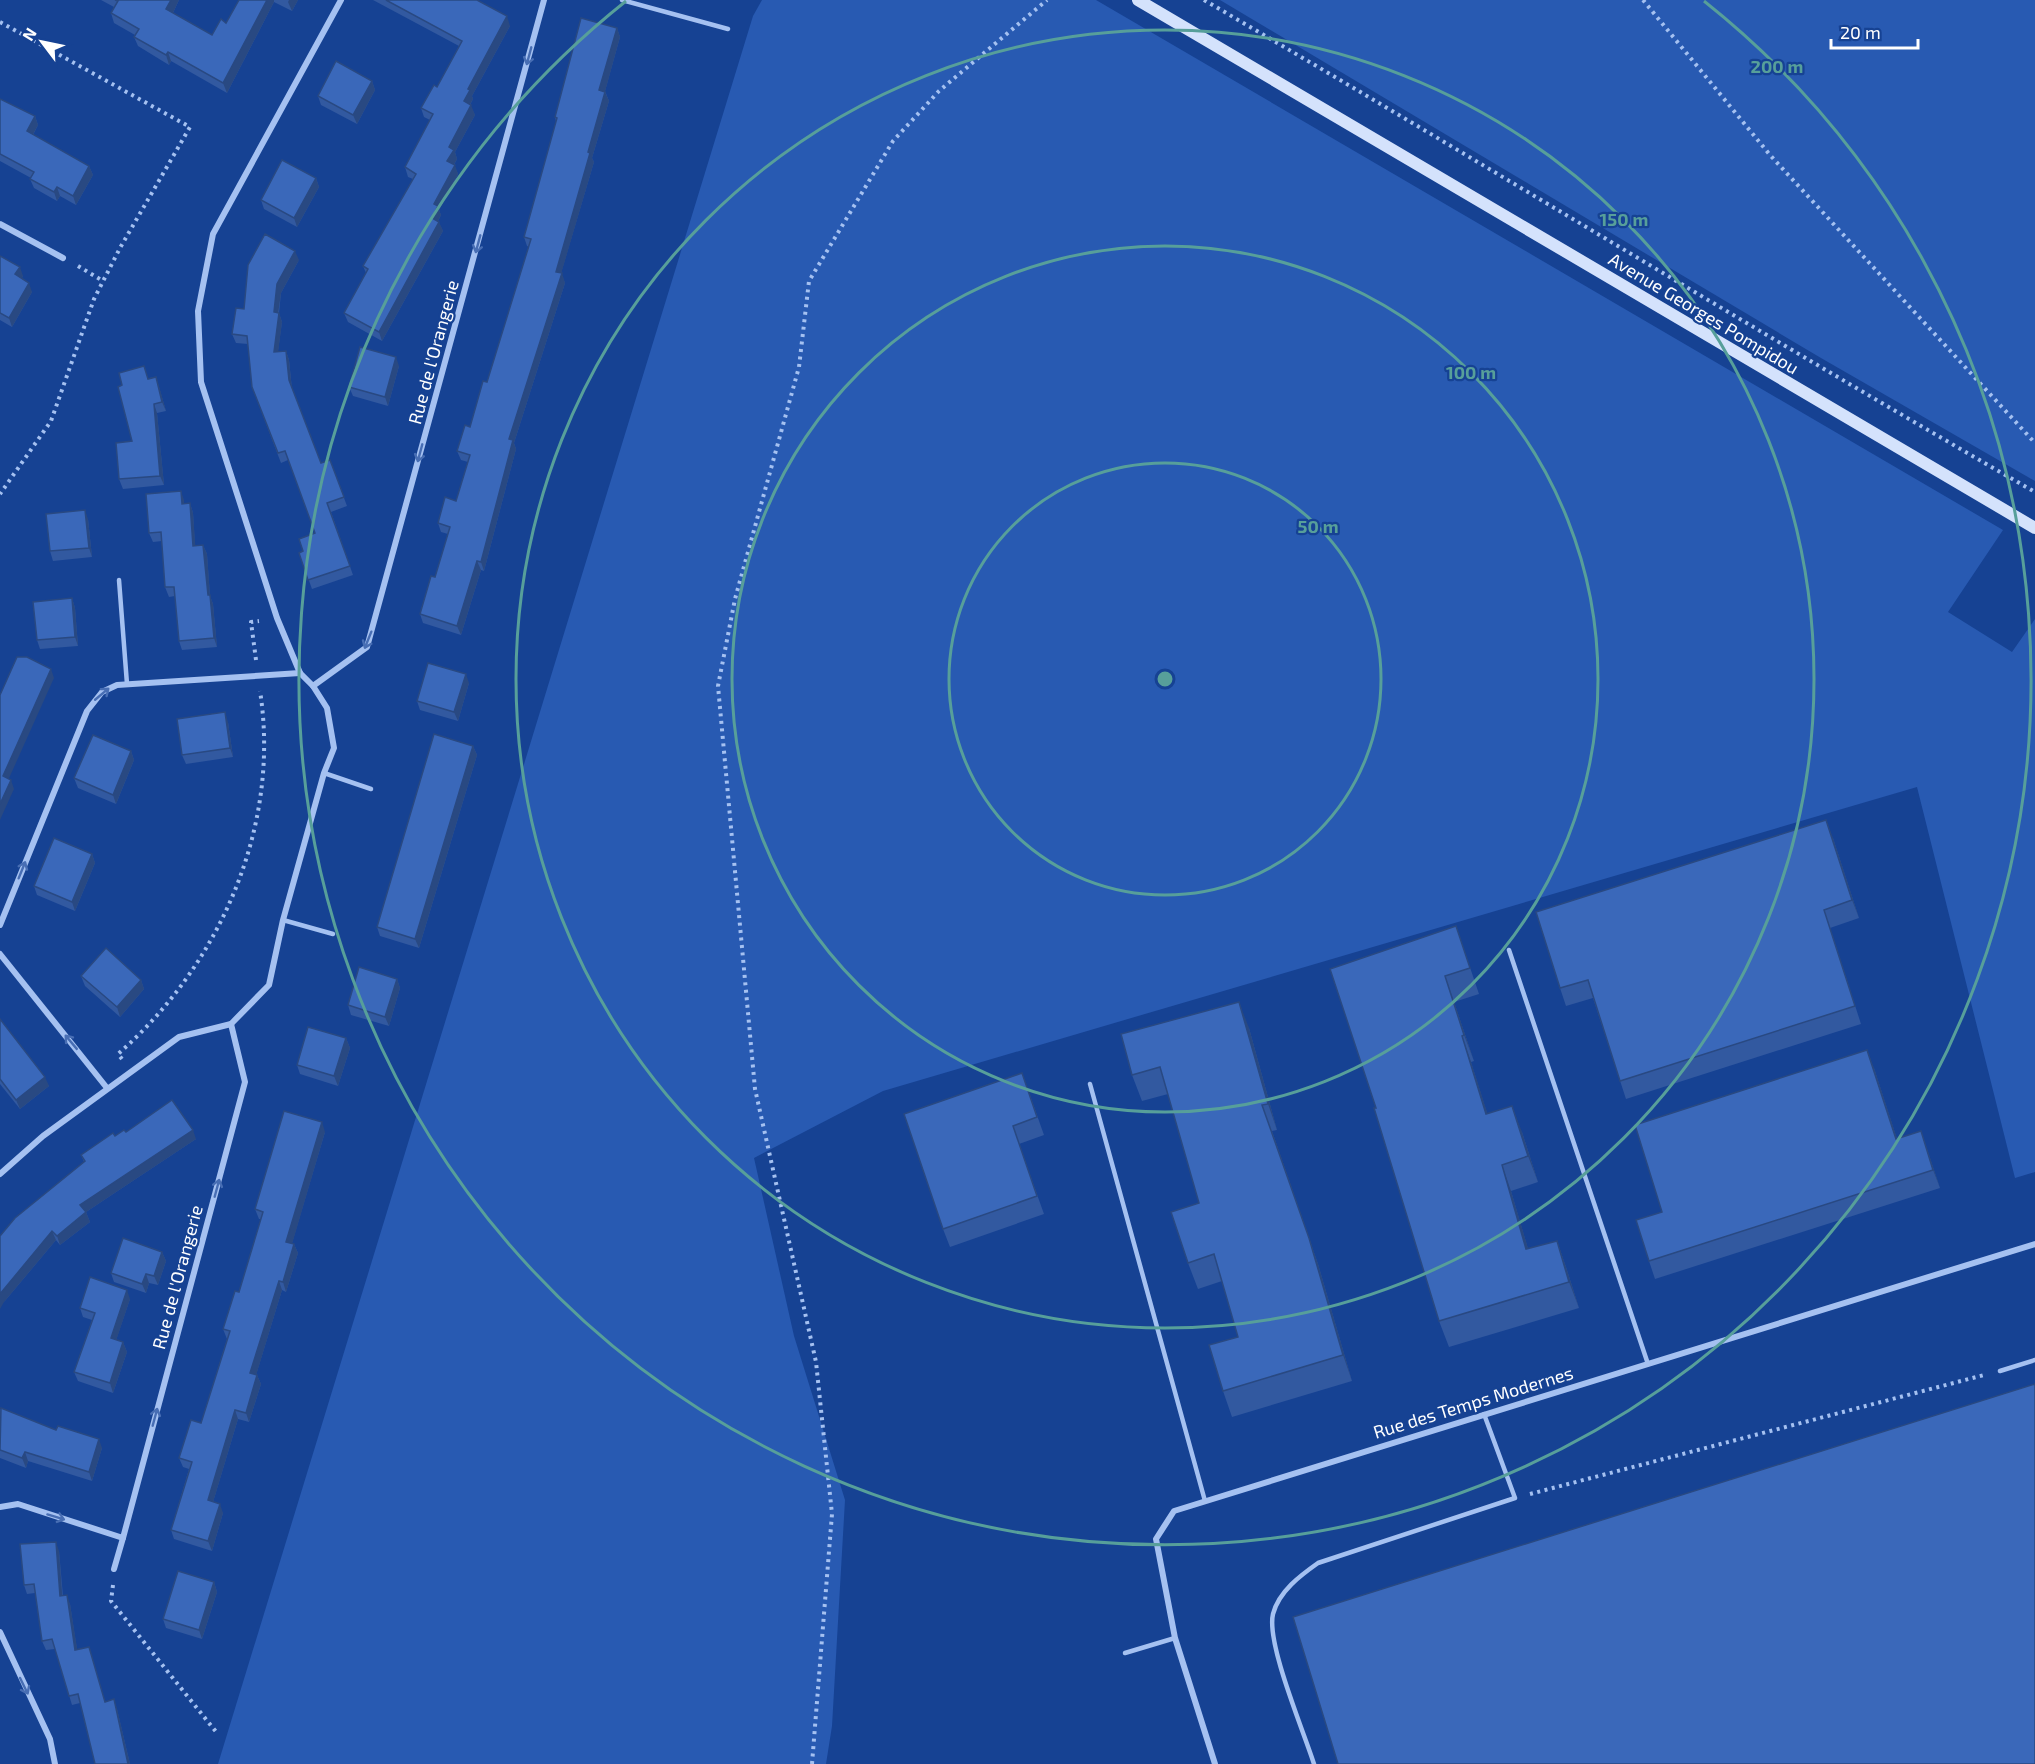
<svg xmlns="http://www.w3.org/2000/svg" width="2035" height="1764" font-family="'Exo 2',sans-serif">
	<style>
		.green { fill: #285ab2 }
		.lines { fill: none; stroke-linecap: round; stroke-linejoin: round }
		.path { stroke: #a5c1f1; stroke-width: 4; stroke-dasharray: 3 4.5; stroke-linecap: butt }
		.lane { stroke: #a5c1f1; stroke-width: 4.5 }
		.street { stroke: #a5c1f1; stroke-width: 6 }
		.secondary { stroke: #d4e2fc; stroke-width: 12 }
		.wall { fill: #3259a0 }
		.shaded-wall { fill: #294982 }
		.building { fill: #3a68ba; stroke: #294982; stroke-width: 1.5 }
		.oneway { stroke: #486eb4 }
		.ring { fill: none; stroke: #579f9a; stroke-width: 3 }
		.labels { text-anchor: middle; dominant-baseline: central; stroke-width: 4.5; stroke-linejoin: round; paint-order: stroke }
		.street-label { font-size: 18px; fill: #fff; stroke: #164293 }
		.centre { fill: #579f9a; stroke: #164293; stroke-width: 3 }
		.ring-label { font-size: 18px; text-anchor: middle; font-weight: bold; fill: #579f9a; stroke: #164293; stroke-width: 4.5; stroke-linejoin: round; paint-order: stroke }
	</style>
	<rect width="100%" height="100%" fill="#164293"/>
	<g class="green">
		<polygon points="762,0 1096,0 2003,530 1948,612 2012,652 2035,619 2035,1172 2015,1178 1917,787 883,1091 754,1158 794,1336 845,1500 832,1726 826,1764 218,1764 753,16"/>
		<polygon points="1220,0 2035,0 2035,481 1821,358"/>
	</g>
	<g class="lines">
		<g class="path">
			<path d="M1204 0C1482 162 1756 332 2035 492"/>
			<polyline points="1643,0 1770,155 2035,443"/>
			<polyline points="0,22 190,127 120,248 94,299 51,421 0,494"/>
			<polyline points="78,266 103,281"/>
			<polyline points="256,660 251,622 259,621"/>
			<path d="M122 1059 118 1054C220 965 281 826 260 691"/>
			<polyline points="1530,1494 1984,1375"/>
			<polyline points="113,1585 111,1601 217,1733"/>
			<polyline points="812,1764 832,1514 816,1362 755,1089 718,686 735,599 799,367 809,281 893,141 939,91 1047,0"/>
		</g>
		<g class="lane">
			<polyline points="622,0 728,29"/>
			<polyline points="119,580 127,684"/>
			<polyline points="324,773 371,789"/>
			<polyline points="283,920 333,934"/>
			<polyline points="1509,950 1648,1364"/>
			<polyline points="1090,1084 1205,1501"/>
			<polyline points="2000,1371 2035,1360"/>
			<polyline points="1125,1653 1175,1638"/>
			<path d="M1314 1764C1304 1732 1266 1643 1273 1614 1279 1591 1301 1575 1318 1563L1515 1498 1484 1414"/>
		</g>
		<g class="street">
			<polyline points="0,224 63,258"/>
			<polyline points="313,686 367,647 544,0"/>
			<polyline points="0,925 87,711 102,692 117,685 300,673"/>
			<polyline points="0,954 107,1088"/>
			<polyline points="0,1174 43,1136 179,1037 231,1024 269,985 283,920 324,773 334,748 327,708 313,686 300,673 277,618 201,382 198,311 213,234 341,0"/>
			<polyline points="0,1507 18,1504 123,1538 245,1082 231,1024"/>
			<polyline points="114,1569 123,1538"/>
			<polyline points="0,1632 50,1739 55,1764"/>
			<polyline points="1215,1764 1175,1638 1156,1539 1174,1511 2035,1244"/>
		</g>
		<polyline class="secondary" points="1138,0 2035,528"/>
	</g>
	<g class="wall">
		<polygon points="101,0 179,0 173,13 212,35 226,23 239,0 298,0 292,11 274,2 227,93 171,61 169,65 138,46 134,37 135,35 114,23 111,13 114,7"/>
		<polygon points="373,0 477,0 510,26 472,96 473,99 470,105 475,115 455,152 457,159 454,165 458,174 439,210 441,215 438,221 443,231 382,341 348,322 344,313 366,273 363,266 413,179 408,177 405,167 430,120 424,117 421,108 437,87 459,46"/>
		<polygon points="617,28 620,37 605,91 609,101 592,158 594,162 561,273 565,283 514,443 516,449 484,571 481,570 461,635 423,623 420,614 435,577 448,534 441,532 438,523 456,501 468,462 461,460 457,451 470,427 487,382 529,247 527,246 524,237 556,122 555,117"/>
		<polygon points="372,81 375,90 357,124 321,105 318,96"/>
		<polygon points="0,99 35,116 38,125 33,135 89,166 93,175 76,205 60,196 57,201 34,188 30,179 31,178 0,161"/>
		<polygon points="316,178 319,187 297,227 264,209 261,200"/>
		<polygon points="0,256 23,276 22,278 32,292 12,327 0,320"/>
		<polygon points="299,260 281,293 279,313 282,322 278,351 286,351 289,360 292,389 321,463 330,460 347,506 331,512 353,575 312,589 299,553 303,551 315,533 288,460 281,463 252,387 248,344 236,343 232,334 244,309"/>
		<polygon points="399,366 388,406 353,396 349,387"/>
		<polygon points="156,377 166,411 157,413 164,485 123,489 119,479 132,441 149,378"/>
		<polygon points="181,491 184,504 190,503 193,513 195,546 203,545 207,554 210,596 213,604 217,647 182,650 179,641 175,596 169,597 165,587 162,541 153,542 149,533"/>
		<polygon points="88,519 92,557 53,561 50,551"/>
		<polygon points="72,598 75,608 78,646 40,649 37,640"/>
		<polygon points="469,683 458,721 420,710 417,701"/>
		<polygon points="228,722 233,757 186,764 182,755"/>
		<polygon points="473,746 477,755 419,948 380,936 377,927"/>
		<polygon points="131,751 134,760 116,804 78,788 74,778"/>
		<polygon points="1833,838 1859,918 1830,928 1861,1024 1626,1099 1593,998 1566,1006 1560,988"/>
		<polygon points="92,854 95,863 75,911 37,895 34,886"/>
		<polygon points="1456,926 1479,994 1454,1002 1474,1061 1471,1062 1487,1113 1522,1132 1538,1182 1511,1191 1528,1249 1557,1241 1566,1267 1579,1308 1449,1347 1439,1321 1376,1108"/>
		<polygon points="81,976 141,980 144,989 120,1017 85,986"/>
		<polygon points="397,979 400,988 389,1026 351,1015 348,1005"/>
		<polygon points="0,1019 49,1086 20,1109 0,1084"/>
		<polygon points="1249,1028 1277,1130 1272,1131 1318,1264 1352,1381 1232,1417 1223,1391 1238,1337 1222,1281 1198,1289 1188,1263 1199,1203 1168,1094 1142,1101 1132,1075"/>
		<polygon points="346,1038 350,1048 338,1086 300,1074 297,1065"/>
		<polygon points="1874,1068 1897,1139 1921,1131 1940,1188 1655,1279 1649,1261 1662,1212"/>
		<polygon points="1022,1073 1044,1135 1019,1144 1044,1214 950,1247 943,1229"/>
		<polygon points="126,1132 196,1139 86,1212 90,1222 60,1245 56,1240 4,1302 84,1162 81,1155 115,1136"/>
		<polygon points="325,1132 292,1243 294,1244 298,1253 286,1292 282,1290 256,1375 257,1375 261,1384 249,1422 238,1419 213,1502 223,1513 212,1551 174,1539 171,1530 189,1469 183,1467 179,1458 201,1423 227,1339 223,1329 239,1292 261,1219 259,1219 255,1209"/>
		<polygon points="162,1252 166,1261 158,1285 149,1283 146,1293 114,1282 111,1273"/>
		<polygon points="130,1299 116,1340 123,1342 127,1352 113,1393 78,1381 74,1372 92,1320 83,1317 80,1308"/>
		<polygon points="0,1409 102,1448 92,1481 28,1461 26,1468 0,1458"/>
		<polygon points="59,1551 63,1596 70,1604 77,1650 89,1647 105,1702 117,1709 130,1764 95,1764 80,1703 72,1705 55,1649 46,1650 42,1641 35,1593 27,1594 24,1585"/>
		<polygon points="214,1582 217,1592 202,1639 166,1628 163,1619"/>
	</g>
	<g class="shaded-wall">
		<polygon points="171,0 179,0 170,19 166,9"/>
		<polygon points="267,0 274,0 274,2 227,93 223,83"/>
		<polygon points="289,0 298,0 292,11 288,2"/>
		<polygon points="507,16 510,26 472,96 473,99 467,110 464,101 468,89"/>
		<polygon points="617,28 620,37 603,99 599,90"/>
		<polygon points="168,52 171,61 169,65 166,55"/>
		<polygon points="372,81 375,90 357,124 353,115"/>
		<polygon points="605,92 609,101 592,158 594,162 559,281 562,273 565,283 514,443 516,449 484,571 481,562 509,439 588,152"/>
		<polygon points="471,105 475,115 455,152 457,159 451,170 447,161 449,147"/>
		<polygon points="35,116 38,125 30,140 27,131"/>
		<polygon points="455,165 458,174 439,210 441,215 435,227 432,218 434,204"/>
		<polygon points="89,166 93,175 76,205 73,196"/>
		<polygon points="316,178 319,187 297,227 294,218"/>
		<polygon points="57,187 60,196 57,201 54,192"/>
		<polygon points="439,222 443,231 382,341 379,332"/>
		<polygon points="295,251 299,260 281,293 278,314 279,313 282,322 277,361 274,352 274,312 277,284"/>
		<polygon points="20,267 23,276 19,283 15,274"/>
		<polygon points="29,283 32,292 12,327 9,318"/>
		<polygon points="286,351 289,360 292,390 289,380"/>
		<polygon points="396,357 399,366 388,406 385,397"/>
		<polygon points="156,377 159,386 166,411 162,402"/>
		<polygon points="154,404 157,413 164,485 160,476"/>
		<polygon points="181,491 184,500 185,513 182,504"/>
		<polygon points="190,503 193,513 196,555 193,546"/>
		<polygon points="85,510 88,519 92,557 89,548"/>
		<polygon points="203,545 207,554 210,596 213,604 217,647 214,638 208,595"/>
		<polygon points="477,561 481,570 461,635 457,626"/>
		<polygon points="72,598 75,608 78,646 75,637"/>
		<polygon points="51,669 54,678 6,785 3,776"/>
		<polygon points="466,674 469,683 458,721 454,712"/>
		<polygon points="225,712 228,722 233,757 230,748"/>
		<polygon points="473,746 477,755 419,948 415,939"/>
		<polygon points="131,751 134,760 116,804 113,795"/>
		<polygon points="11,780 14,789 0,820 0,804"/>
		<polygon points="1826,820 1833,838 1859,918 1852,900"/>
		<polygon points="92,854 95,863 75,911 72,902"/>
		<polygon points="1445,976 1454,1002 1474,1061 1464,1035"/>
		<polygon points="397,979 400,988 389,1026 385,1017"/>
		<polygon points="141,980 144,989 120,1017 117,1007"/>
		<polygon points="1239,1002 1249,1028 1277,1130 1268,1104"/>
		<polygon points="1462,1036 1471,1062 1496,1140 1486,1114"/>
		<polygon points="346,1038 350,1048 338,1086 334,1076"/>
		<polygon points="1867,1050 1874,1068 1903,1157 1896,1139"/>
		<polygon points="45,1077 49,1086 20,1109 16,1100"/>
		<polygon points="1512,1106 1522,1132 1538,1182 1528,1156"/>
		<polygon points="322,1122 325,1132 290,1251 286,1242"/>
		<polygon points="193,1130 196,1139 83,1214 80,1205"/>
		<polygon points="1272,1131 1318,1264 1352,1381 1343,1355"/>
		<polygon points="1921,1131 1940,1188 1933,1170"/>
		<polygon points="1502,1165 1511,1191 1536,1275 1526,1249"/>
		<polygon points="86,1212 90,1222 60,1245 57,1236"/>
		<polygon points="52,1231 56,1240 4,1302 0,1309 0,1294"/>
		<polygon points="1557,1241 1566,1267 1579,1308 1569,1282"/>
		<polygon points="294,1244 298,1253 286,1292 283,1282"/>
		<polygon points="162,1252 166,1261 158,1285 154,1276"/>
		<polygon points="146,1274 149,1283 146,1293 142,1284"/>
		<polygon points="279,1281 282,1290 254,1382 250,1373"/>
		<polygon points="127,1290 130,1299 114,1347 111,1338"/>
		<polygon points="123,1342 127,1352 113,1393 110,1383"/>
		<polygon points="257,1375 261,1384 249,1422 246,1413"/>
		<polygon points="235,1410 238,1419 211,1509 208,1500"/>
		<polygon points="99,1439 102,1448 92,1481 89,1472"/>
		<polygon points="25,1452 28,1461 26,1468 22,1458"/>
		<polygon points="220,1504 223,1513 212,1551 208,1541"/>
		<polygon points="56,1542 59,1551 63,1605 60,1596"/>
		<polygon points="214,1582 217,1592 202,1639 199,1630"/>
		<polygon points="67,1595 70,1604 79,1660 75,1650"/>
		<polygon points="114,1699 117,1709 130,1764 128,1764"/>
	</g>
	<g class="building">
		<polygon points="115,0 171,0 166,9 212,35 221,19 226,23 239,0 267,0 223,83 168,52 166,55 134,37 139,29 111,13 118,1"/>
		<polygon points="386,0 477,0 507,16 468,89 470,90 464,101 471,105 449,147 454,150 447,161 455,165 434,204 438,206 432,218 439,222 379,332 344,313 368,269 363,266 416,174 405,167 433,114 421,108 434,85 437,87 462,41"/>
		<polygon points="581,18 617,28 599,90 605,92 588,152 590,153 556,272 562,273 509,439 513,440 481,562 477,561 457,626 420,614 431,576 435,577 450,527 438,523 445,497 456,501 470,455 457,451 465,425 470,427 483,381 487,382 531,239 524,237 557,118 555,117"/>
		<polygon points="336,61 372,81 353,115 318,96"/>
		<polygon points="0,99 35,116 27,131 89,166 73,196 57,187 54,192 30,179 34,172 0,154"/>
		<polygon points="282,160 316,178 294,218 261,200"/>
		<polygon points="265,234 295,251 277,284 274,312 279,313 274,352 286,351 289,380 321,463 330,460 344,497 327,503 350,566 308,580 299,553 303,551 299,539 315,533 285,451 278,453 252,387 247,336 232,334 236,308 244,309 248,265"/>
		<polygon points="0,256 20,267 15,274 29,283 9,318 0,313"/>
		<polygon points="360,347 396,357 385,397 349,387"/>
		<polygon points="144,366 148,379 156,377 162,402 154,404 160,476 119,479 116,443 132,441 118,387 122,385 119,373"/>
		<polygon points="181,491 182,504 190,503 193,546 203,545 208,595 210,595 214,638 179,641 174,587 165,587 161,532 149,533 146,494"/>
		<polygon points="85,510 89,548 50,551 46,514"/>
		<polygon points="72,598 75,637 37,640 33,602"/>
		<polygon points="17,657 27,657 51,669 3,776 11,780 0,804 0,695"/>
		<polygon points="428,663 466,674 454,712 417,701"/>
		<polygon points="225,712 230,748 182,755 177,719"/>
		<polygon points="434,734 473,746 415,939 377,927"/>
		<polygon points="93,735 131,751 113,795 74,778"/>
		<polygon points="1826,820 1852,900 1824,910 1855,1006 1620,1081 1588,980 1560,988 1536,912"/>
		<polygon points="54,838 92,854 72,902 34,886"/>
		<polygon points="1456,926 1470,968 1445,976 1464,1035 1462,1036 1486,1114 1512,1106 1528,1156 1502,1165 1526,1249 1557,1241 1569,1282 1439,1321 1374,1108 1376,1108 1330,969"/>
		<polygon points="106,948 141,980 117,1007 81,976"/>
		<polygon points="359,967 397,979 385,1017 348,1005"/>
		<polygon points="1239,1002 1268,1104 1262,1105 1309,1238 1343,1355 1223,1391 1209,1345 1238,1337 1214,1254 1188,1263 1171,1212 1199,1203 1160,1067 1132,1075 1121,1034"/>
		<polygon points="0,1019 45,1077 16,1100 0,1079"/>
		<polygon points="308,1027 346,1038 334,1076 297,1065"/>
		<polygon points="1867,1050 1896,1139 1921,1131 1933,1170 1649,1261 1636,1220 1662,1212 1635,1125"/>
		<polygon points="1022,1073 1037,1117 1013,1126 1037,1196 943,1229 904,1114"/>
		<polygon points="172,1100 193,1130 80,1205 86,1212 57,1236 52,1231 0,1294 0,1236 15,1218 85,1161 81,1155 113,1133 115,1136 124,1130 126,1132"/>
		<polygon points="284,1111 322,1122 286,1242 294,1244 283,1282 279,1281 250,1373 257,1375 246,1413 235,1410 208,1500 220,1504 208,1541 171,1530 192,1462 179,1458 191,1420 201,1423 230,1331 223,1329 235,1291 239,1292 263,1212 255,1209"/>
		<polygon points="123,1238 162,1252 154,1276 146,1274 142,1284 111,1273"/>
		<polygon points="90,1277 127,1290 111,1338 123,1342 110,1383 74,1372 95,1313 80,1308"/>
		<polygon points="2035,1384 2035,1764 1338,1764 1293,1617"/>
		<polygon points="1,1408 56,1430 58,1426 99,1439 89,1472 25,1452 22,1458 0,1450"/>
		<polygon points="56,1542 60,1596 67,1595 75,1650 89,1647 105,1702 114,1699 128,1764 95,1764 78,1694 69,1696 52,1639 42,1641 34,1584 24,1585 20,1544"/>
		<polygon points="178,1571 214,1582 199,1630 163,1619"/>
	</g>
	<defs><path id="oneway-shaft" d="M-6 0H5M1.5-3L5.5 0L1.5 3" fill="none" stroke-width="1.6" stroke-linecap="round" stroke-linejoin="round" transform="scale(1.5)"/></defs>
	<g class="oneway">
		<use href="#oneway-shaft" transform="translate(529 56) rotate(105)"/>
		<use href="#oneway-shaft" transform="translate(478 244) rotate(105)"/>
		<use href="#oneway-shaft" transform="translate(420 453) rotate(105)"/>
		<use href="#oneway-shaft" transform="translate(368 640) rotate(112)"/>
		<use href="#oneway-shaft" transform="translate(102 694) rotate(-40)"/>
		<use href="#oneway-shaft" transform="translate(22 870) rotate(-68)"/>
		<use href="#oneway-shaft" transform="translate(71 1042) rotate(-130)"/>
		<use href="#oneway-shaft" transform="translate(217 1188) rotate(-75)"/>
		<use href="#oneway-shaft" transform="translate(155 1417) rotate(-75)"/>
		<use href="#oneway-shaft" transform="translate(56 1517) rotate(17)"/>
		<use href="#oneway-shaft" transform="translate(24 1686) rotate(64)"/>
	</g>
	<g class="ring">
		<circle cx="1165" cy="679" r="216"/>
		<circle cx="1165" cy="679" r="433"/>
		<circle cx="1165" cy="679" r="649"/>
		<path d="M1704 1A866 866 0 1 1 626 1"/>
	</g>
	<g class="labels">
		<g class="street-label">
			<text transform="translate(1704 313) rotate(31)">Avenue Georges Pompidou</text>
			<text transform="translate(433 352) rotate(-75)">Rue de l'Orangerie</text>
			<text transform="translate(177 1277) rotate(-75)">Rue de l'Orangerie</text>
			<text transform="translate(1473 1402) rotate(-17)">Rue des Temps Modernes</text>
		</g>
	</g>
	<circle cx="1165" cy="679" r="9" class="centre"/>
	<g class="ring-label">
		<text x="1777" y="73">200 m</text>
		<text x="1624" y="226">150 m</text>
		<text x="1471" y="379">100 m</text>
		<text x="1318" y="533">50 m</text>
	</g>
	<g transform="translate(42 42) rotate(302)" stroke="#164293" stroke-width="4.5" paint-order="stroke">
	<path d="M0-4.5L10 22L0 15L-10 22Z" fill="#ffffff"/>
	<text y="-9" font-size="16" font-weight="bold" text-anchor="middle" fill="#ffffff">N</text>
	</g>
	<path d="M1831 39v9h87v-9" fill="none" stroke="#ffffff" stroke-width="3"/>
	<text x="1840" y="39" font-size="18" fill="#ffffff" stroke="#164293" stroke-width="4.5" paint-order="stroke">20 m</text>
</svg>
